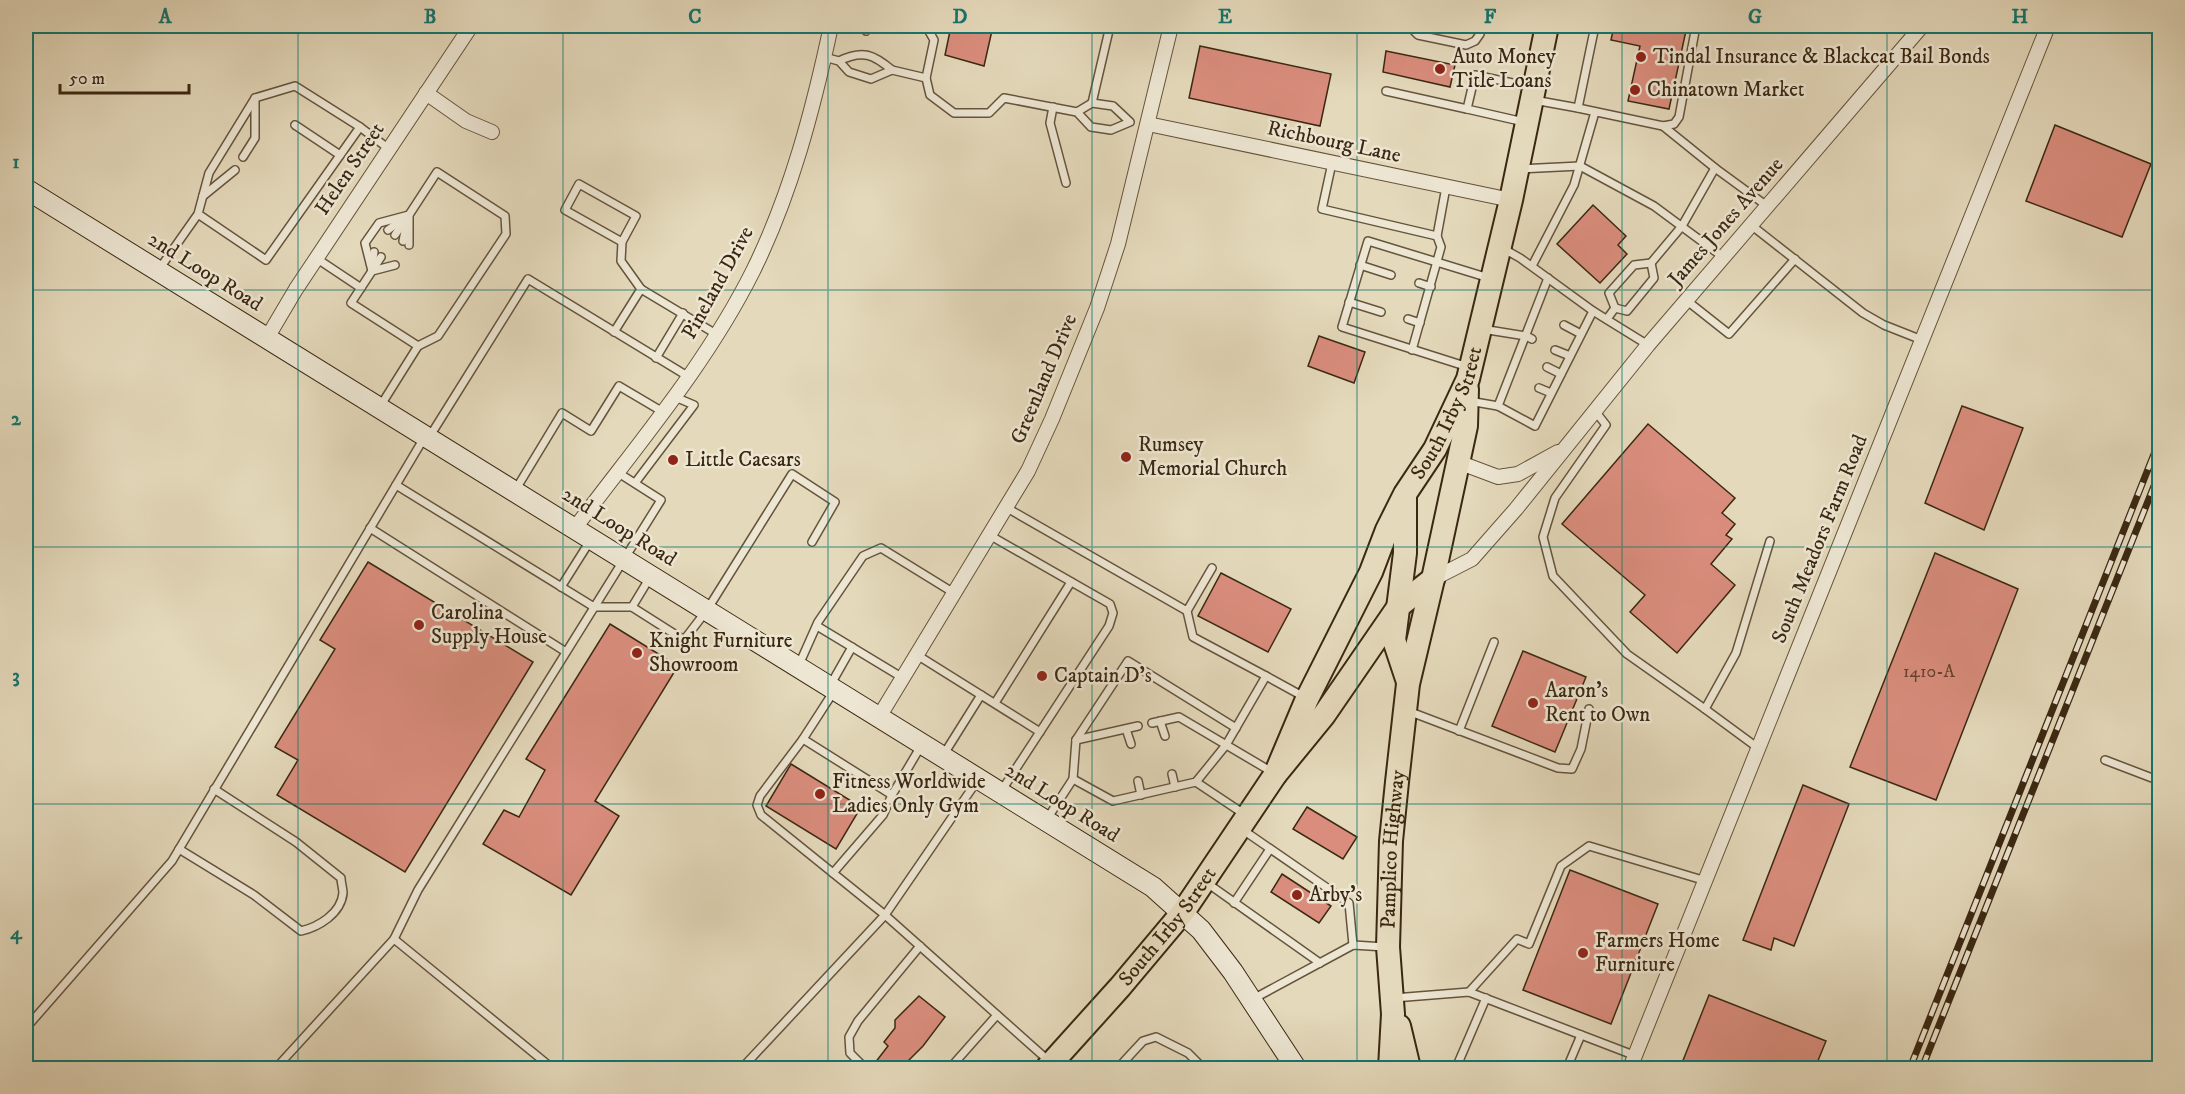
<svg xmlns="http://www.w3.org/2000/svg" width="2185" height="1094" font-family="'IM FELL DW Pica',serif">
	<style>
		.building { fill: #da8d7d; stroke: #3b2812; stroke-width: 1.5 }
		.lines { fill: none; stroke-linecap: round; stroke-linejoin: round }
		.lane-casing { stroke: #65543c; stroke-width: 10 }
		.street-casing { stroke: #65543c; stroke-width: 16 }
		.secondary-casing { stroke: #3b2812; stroke-width: 22 }
		.primary-casing { stroke: #3b2812; stroke-width: 26 }
		.lane { stroke: #ede6d3; stroke-width: 7 }
		.street { stroke: #ede6d3; stroke-width: 14 }
		.secondary { stroke: #ede6d3; stroke-width: 20 }
		.primary { stroke: #e4d9bb; stroke-width: 22 }
		.rail-casing { stroke: #3b2812; stroke-width: 7 }
		.rail { stroke: #ede6d3; stroke-width: 4.5; stroke-dasharray: 14; stroke-linecap: butt }
		.grid { fill: none; stroke: #0f766e; stroke-width: 1.5; stroke-opacity: 0.55 }
		.poi-dot { fill: #8f2418; stroke: #ede6d3; stroke-width: 2 }
		.labels { text-anchor: middle; dominant-baseline: central; stroke-width: 5; stroke-linejoin: round; paint-order: stroke }
		.number-label { font-size: 18px; fill: #63412d }
		.poi-label { font-size: 21px; fill: #3b2812; stroke: #ede6d3; text-anchor: start }
		.street-label { font-size: 21px; fill: #3b2812; stroke: #ede6d3 }
		.neatline { fill: none; stroke: #0f766e; stroke-width: 2 }
		.grid-label { font-size: 20px; text-anchor: middle; font-weight: bold; fill: #0f766e }
	</style>
	<rect width="100%" height="100%" fill="#e4d9bb"/>
	<filter id="stains"><feTurbulence type="fractalNoise" baseFrequency=".00333" numOctaves="4"/><feColorMatrix values="0 0 0 0 .2 0 0 0 0 .09 0 0 0 0 .02 0 0 0 .5 -.17"/></filter>
	<radialGradient id="worn" r=".72"><stop offset=".6" stop-color="#630" stop-opacity="0"/><stop offset="1" stop-color="#630" stop-opacity=".3"/></radialGradient>
	<g class="building">
		<polygon points="951,26 993,26 984,66 945,55"/>
		<polygon points="1614,26 1687,26 1669,109 1628,101 1640,46 1611,40"/>
		<polygon points="1200,46 1331,74 1320,126 1189,98"/>
		<polygon points="1386,51 1455,65 1450,87 1383,72"/>
		<polygon points="2055,125 2151,164 2122,237 2026,201"/>
		<polygon points="1593,205 1626,236 1618,245 1627,254 1600,283 1557,244"/>
		<polygon points="1319,336 1365,352 1354,383 1308,366"/>
		<polygon points="1962,406 2023,428 1984,530 1925,503"/>
		<polygon points="1648,424 1735,498 1722,513 1735,524 1726,535 1732,539 1711,564 1735,585 1677,653 1630,612 1645,595 1562,524"/>
		<polygon points="1935,553 2018,589 1936,800 1850,767"/>
		<polygon points="368,562 533,662 405,872 277,795 298,760 275,747 335,649 320,640"/>
		<polygon points="1221,573 1291,609 1268,652 1198,616"/>
		<polygon points="610,624 678,666 595,801 619,816 571,895 483,844 504,810 519,817 545,770 526,759"/>
		<polygon points="1523,651 1586,677 1555,752 1492,726"/>
		<polygon points="791,764 861,807 836,849 766,806"/>
		<polygon points="1803,785 1849,804 1794,946 1774,938 1771,950 1743,940"/>
		<polygon points="1307,807 1357,837 1343,859 1293,829"/>
		<polygon points="1570,870 1658,904 1611,1024 1523,990"/>
		<polygon points="1282,874 1331,906 1319,923 1271,892"/>
		<polygon points="1709,995 1826,1041 1815,1068 1680,1068"/>
		<polygon points="919,996 945,1017 923,1046 901,1068 871,1068 888,1046 884,1042 895,1028 895,1020"/>
	</g>
	<g class="lines">
		<g class="lane-casing">
			<g id="lane">
				<polyline points="926,26 934,40 926,78 930,95 954,113 989,113 1004,98 1077,112 1091,127 1111,130 1130,122 1113,106 1092,103 1077,112"/>
				<polyline points="1409,26 1418,35 1466,45 1475,41 1480,34 1481,26"/>
				<polyline points="866,31 867,26"/>
				<path d="M824 57 839 61 849 72 871 79 892 70C874 55 863 49 839 61"/>
				<polyline points="892,70 926,78"/>
				<polyline points="1386,91 1467,109"/>
				<polyline points="1534,100 1578,108 1595,26"/>
				<polyline points="1092,103 1110,26"/>
				<polyline points="1053,107 1050,123 1066,183"/>
				<polyline points="1578,108 1663,126 1674,124 1679,117 1696,26"/>
				<polyline points="1524,122 1467,109 1475,75 1532,87"/>
				<polyline points="295,125 340,155"/>
				<polyline points="1663,126 1715,168"/>
				<polyline points="360,127 389,149"/>
				<polyline points="243,157 255,138 255,98"/>
				<polyline points="1332,163 1322,209 1437,236"/>
				<polyline points="1520,169 1580,166 1654,206 1723,257"/>
				<polyline points="203,196 235,170"/>
				<polyline points="1751,225 1863,313 1884,325 1922,340"/>
				<polyline points="388,230 404,218"/>
				<polyline points="395,235 406,219"/>
				<polyline points="403,241 406,226"/>
				<polyline points="622,242 565,210 579,184 636,216 622,242 621,261 641,289"/>
				<polyline points="316,258 361,288"/>
				<polyline points="395,265 372,271 351,303 418,346"/>
				<polyline points="1360,265 1391,275"/>
				<polyline points="372,266 374,252"/>
				<polyline points="1532,266 1574,185 1595,112"/>
				<polyline points="160,268 198,214 266,260 360,127 295,86 255,98 209,173 198,214"/>
				<polyline points="373,269 381,257"/>
				<polyline points="372,271 365,243 379,223 409,215"/>
				<polyline points="1419,283 1431,287"/>
				<polyline points="1686,300 1729,334 1795,259"/>
				<polyline points="1349,302 1381,312"/>
				<polyline points="1615,308 1609,293 1634,265 1651,263 1682,226 1715,168 1767,206"/>
				<polyline points="1593,311 1648,345"/>
				<polyline points="1408,319 1420,323"/>
				<polyline points="1607,319 1615,308 1627,311 1654,278 1651,263"/>
				<polyline points="1564,325 1581,334"/>
				<polyline points="1482,329 1526,336 1532,339"/>
				<polyline points="614,332 641,289 716,334"/>
				<polyline points="1412,350 1441,247 1437,236 1446,187"/>
				<polyline points="1555,350 1570,356"/>
				<polyline points="656,358 683,313"/>
				<polyline points="1468,367 1342,327 1368,241 1489,278"/>
				<polyline points="1547,367 1561,374"/>
				<polyline points="1539,388 1551,393"/>
				<polyline points="1469,401 1498,406 1535,426 1593,311 1520,258 1504,249"/>
				<polyline points="381,405 418,346 438,336 506,234 505,216 437,172 409,215 409,245"/>
				<polyline points="1498,406 1548,278"/>
				<polyline points="1595,411 1606,425 1555,498 1543,537 1553,576 1627,654 1705,709 1736,653 1770,541"/>
				<polyline points="430,436 528,279 689,377"/>
				<polyline points="635,483 694,405 675,397"/>
				<polyline points="396,485 594,607 632,607 684,640 707,610 792,474 835,502 812,542"/>
				<polyline points="516,489 562,413 591,431 619,386 663,412"/>
				<polyline points="1007,508 1187,611 1212,568"/>
				<polyline points="370,528 566,652"/>
				<polyline points="991,536 1110,604 1113,613 1109,626 1002,790"/>
				<polyline points="561,587 590,541"/>
				<polyline points="632,607 649,579"/>
				<polyline points="1187,611 1193,637 1266,676"/>
				<polyline points="817,626 903,678"/>
				<polyline points="917,655 1040,732"/>
				<polyline points="798,667 818,622 863,556 881,548 954,593"/>
				<polyline points="831,684 852,647"/>
				<polyline points="834,691 803,739 892,795 921,746"/>
				<polyline points="995,703 1071,582"/>
				<polyline points="1705,709 1758,748"/>
				<polyline points="1408,711 1558,768 1572,769 1581,749 1589,709"/>
				<polyline points="1160,721 1165,736"/>
				<polyline points="1152,723 1179,717 1272,772"/>
				<polyline points="1126,729 1131,744"/>
				<polyline points="1459,731 1494,642"/>
				<polyline points="803,739 760,796 757,805 761,815 885,915 1050,1062"/>
				<polyline points="1076,740 1128,661 1236,728"/>
				<polyline points="944,754 981,695"/>
				<polyline points="2105,760 2160,781"/>
				<polyline points="1172,774 1175,787"/>
				<polyline points="1073,779 1113,801 1196,782 1226,745 1266,676 1306,698"/>
				<polyline points="1138,781 1141,795"/>
				<polyline points="1196,782 1244,814"/>
				<polyline points="1047,819 1073,779 1076,740 1138,726"/>
				<polyline points="1243,830 1349,903 1353,945"/>
				<path d="M179 849 254 895 301 931C318 927 341 914 343 893 343 888 341 883 341 878L296 842 214 789"/>
				<polyline points="833,873 883,815 892,795"/>
				<polyline points="1207,883 1320,963"/>
				<polyline points="1234,903 1270,849"/>
				<polyline points="394,939 418,890 661,500 617,472"/>
				<polyline points="1469,992 1517,939 1529,944 1561,866 1589,846 1706,881"/>
				<polyline points="1394,998 1469,992 1636,1056"/>
				<polyline points="1253,999 1353,945 1385,947"/>
				<polyline points="26,1028 172,861 424,438"/>
				<polyline points="276,1068 394,939 552,1068"/>
				<polyline points="742,1068 885,915 977,781"/>
				<polyline points="865,1068 850,1053 849,1037 858,1021 920,946"/>
				<polyline points="950,1068 997,1015"/>
				<polyline points="1118,1068 1143,1041 1156,1037 1188,1053 1203,1068"/>
				<polyline points="1456,1068 1486,998"/>
				<polyline points="1567,1068 1581,1035"/>
			</g>
		</g>
		<g class="street-casing">
			<g id="street">
				<polyline points="426,93 466,121 492,132"/>
				<polyline points="1148,124 1511,200"/>
				<polyline points="267,338 296,289 471,26"/>
				<polyline points="1458,462 1498,477 1518,474 1558,452"/>
				<path d="M575 528C637 445 706 365 753 271 791 194 813 110 831 26"/>
				<polyline points="1433,579 1472,559 1516,509 1648,345 1922,26"/>
				<polyline points="879,717 1028,471 1052,419 1097,308 1118,244 1171,26"/>
				<polyline points="1630,1068 2048,26"/>
			</g>
		</g>
		<g class="secondary-casing">
			<polyline id="secondary" points="26,189 1153,887 1201,930 1233,972 1296,1068"/>
		</g>
		<g class="primary-casing">
			<g id="primary">
				<polyline points="1405,499 1405,553 1394,640 1408,682"/>
				<path id="s1" d="M1275 775 1307 699 1371 572 1387 530 1405 494 1435 449 1468 379 1511 200 1547 26"/>
				<polyline points="1399,1026 1409,1068"/>
				<path id="s2" d="M1047 1068 1120 987 1183 912 1275 775 1324 715 1399 606 1433 579"/>
				<path id="s3" d="M1390 1068 1393 1014 1388 947 1391 841 1397 782 1408 684 1433 579 1466 426 1467 389"/>
			</g>
		</g>
		<use href="#lane" class="lane"/>
		<use href="#street" class="street"/>
		<use href="#secondary" class="secondary"/>
		<use href="#primary" class="primary"/>
		<g class="rail-casing">
			<g id="rail">
				<polyline points="1910,1068 2160,439"/>
				<polyline points="1922,1068 2160,471"/>
			</g>
		</g>
		<use href="#rail" class="rail"/>
	</g>
	<path class="grid" d="M298 26V1068M563 26V1068M828 26V1068M1092 26V1068M1357 26V1068M1622 26V1068M1887 26V1068M26 290H2160M26 547H2160M26 804H2160"/>
	<g class="poi-dot">
		<circle cx="1641" cy="57" r="6"/>
		<circle cx="1440" cy="69" r="6"/>
		<circle cx="1635" cy="90" r="6"/>
		<circle cx="1126" cy="457" r="6"/>
		<circle cx="673" cy="460" r="6"/>
		<circle cx="419" cy="625" r="6"/>
		<circle cx="637" cy="653" r="6"/>
		<circle cx="1042" cy="676" r="6"/>
		<circle cx="1533" cy="703" r="6"/>
		<circle cx="820" cy="794" r="6"/>
		<circle cx="1297" cy="895" r="6"/>
		<circle cx="1583" cy="953" r="6"/>
	</g>
	<g class="labels">
		<g class="number-label">
			<text x="1929" y="672">1410-A</text>
		</g>
		<g class="poi-label">
			<text x="1452" y="57">Auto Money<tspan x="1452" dy="24">Title Loans</tspan></text>
			<text x="1653" y="57">Tindal Insurance &amp; Blackcat Bail Bonds</text>
			<text x="1647" y="90">Chinatown Market</text>
			<text x="1138" y="445">Rumsey<tspan x="1138" dy="24">Memorial Church</tspan></text>
			<text x="685" y="460">Little Caesars</text>
			<text x="431" y="613">Carolina<tspan x="431" dy="24">Supply House</tspan></text>
			<text x="649" y="641">Knight Furniture<tspan x="649" dy="24">Showroom</tspan></text>
			<text x="1054" y="676">Captain D's</text>
			<text x="1545" y="691">Aaron's<tspan x="1545" dy="24">Rent to Own</tspan></text>
			<text x="832" y="782">Fitness Worldwide<tspan x="832" dy="24">Ladies Only Gym</tspan></text>
			<text x="1309" y="895">Arby's</text>
			<text x="1595" y="941">Farmers Home<tspan x="1595" dy="24">Furniture</tspan></text>
		</g>
		<g class="street-label">
			<text transform="translate(1334 142) rotate(12)">Richbourg Lane</text>
			<text transform="translate(350 169) rotate(-56)">Helen Street</text>
			<text transform="translate(1726 222) rotate(-49)">James Jones Avenue</text>
			<text transform="translate(205 272) rotate(32)">2nd Loop Road</text>
			<text transform="translate(718 283) rotate(-61)">Pineland Drive</text>
			<text transform="translate(1044 379) rotate(-67)">Greenland Drive</text>
			<text stroke="none"><textPath href="#s1" startOffset="402">South Irby Street</textPath></text>
			<text transform="translate(619 527) rotate(32)">2nd Loop Road</text>
			<text transform="translate(1820 539) rotate(-68)">South Meadors Farm Road</text>
			<text transform="translate(1062 803) rotate(32)">2nd Loop Road</text>
			<text stroke="none"><textPath href="#s3" startOffset="219">Pamplico Highway</textPath></text>
			<text stroke="none"><textPath href="#s2" startOffset="186">South Irby Street</textPath></text>
		</g>
	</g>
	<rect width="2185" height="1094" fill="none" stroke="#e4d9bb" stroke-width="66"/>
	<path d="M60 84v9h129v-9" fill="none" stroke="#3b2812" stroke-width="3"/>
	<text x="69" y="84" font-size="18" fill="#3b2812" stroke="#ede6d3" stroke-width="4.5" paint-order="stroke">50 m</text>
	<rect x="33" y="33" width="2119" height="1028" class="neatline"/>
	<g class="grid-label">
		<text x="165" y="23">A</text>
		<text x="430" y="23">B</text>
		<text x="695" y="23">C</text>
		<text x="960" y="23">D</text>
		<text x="1225" y="23">E</text>
		<text x="1490" y="23">F</text>
		<text x="1755" y="23">G</text>
		<text x="2020" y="23">H</text>
		<text x="16" y="168">1</text>
		<text x="16" y="425">2</text>
		<text x="16" y="682">3</text>
		<text x="16" y="939">4</text>
	</g>
	<rect width="100%" height="100%" filter="url(#stains)"/>
	<rect width="100%" height="100%" fill="url(#worn)"/>
</svg>
